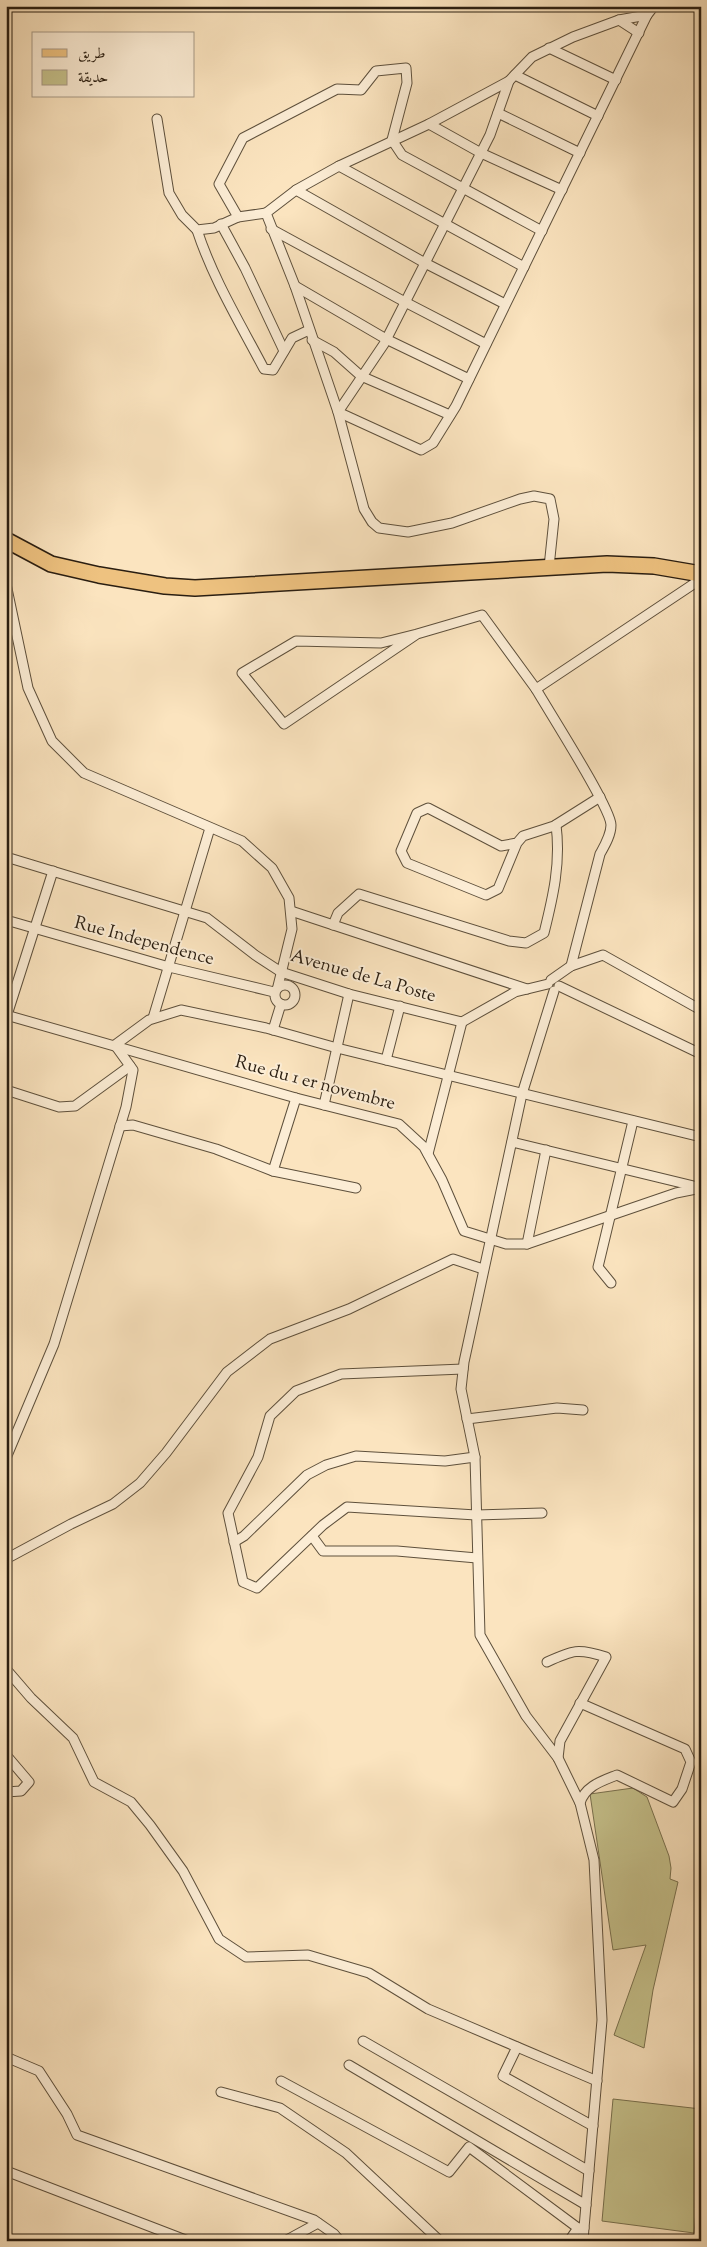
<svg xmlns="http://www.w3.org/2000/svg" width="707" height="2247" font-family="'Sorts Mill Goudy',Amiri,serif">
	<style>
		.green { fill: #c6c28c; stroke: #78704e }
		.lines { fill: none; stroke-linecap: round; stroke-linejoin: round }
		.street-casing { stroke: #5e503c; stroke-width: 11 }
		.primary-casing { stroke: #2a1e11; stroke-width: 18 }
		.street { stroke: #fcedd5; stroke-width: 9 }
		.primary { stroke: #eec280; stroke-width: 15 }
		.labels { text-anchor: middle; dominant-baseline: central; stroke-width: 4; stroke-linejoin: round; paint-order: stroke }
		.street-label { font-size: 18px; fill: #2a1e11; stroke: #fcedd5 }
	</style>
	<rect width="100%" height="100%" fill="#fbe4bf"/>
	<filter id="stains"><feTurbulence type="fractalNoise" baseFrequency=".004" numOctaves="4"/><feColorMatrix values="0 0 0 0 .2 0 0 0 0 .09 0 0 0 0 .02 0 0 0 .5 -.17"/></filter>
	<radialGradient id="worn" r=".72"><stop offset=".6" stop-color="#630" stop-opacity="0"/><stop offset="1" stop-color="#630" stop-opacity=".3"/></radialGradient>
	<g class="green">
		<polygon points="633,1788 647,1797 669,1856 671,1868 670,1879 678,1882 653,1990 644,2048 614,2035 646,1945 613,1950 590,1794"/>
		<polygon points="613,2099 701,2109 701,2159 694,2233 602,2221"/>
	</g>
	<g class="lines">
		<g class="street-casing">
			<g id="street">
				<polyline points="619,20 639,33"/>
				<polyline points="549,48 616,80"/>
				<polyline points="515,75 598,116"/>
				<polyline points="509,81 490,135 384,344 338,412 421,450 433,443 456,406 647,15"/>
				<polyline points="498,113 580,153"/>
				<polyline points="157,119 169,193 182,215 197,230 214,228 238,217 219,184 243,138 337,89 361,90 376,71 406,68 407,83 392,140 402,155 542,231"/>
				<polyline points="429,124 481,153 562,190"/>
				<polyline points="339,166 524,267"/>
				<polyline points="296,190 425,263 505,304"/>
				<polyline points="238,217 266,213"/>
				<polyline points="221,224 245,268 284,351"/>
				<polyline points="271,229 405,302 486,344"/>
				<path d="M197 230C213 279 240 323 264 369L273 370 292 338 309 330"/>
				<polyline points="295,286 386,339 469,379"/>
				<polyline points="312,340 334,352 361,376 450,415"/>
				<polyline points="549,567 554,519 550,499 534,496 520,499 452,523 408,532 379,528 372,522 364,509 338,412 295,286 266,213 296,190 339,166 429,124 509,81 532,57 573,37 619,20 647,15 654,6"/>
				<polyline points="6,584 28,688 52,741 84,773 242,841 272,868 289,898 292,929 278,986"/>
				<polyline points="417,634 381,643 296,641 242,673 284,724 417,634 482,615 536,689"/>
				<polyline points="517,843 498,889 486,895 407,863 401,851 417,813 428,808 501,846 517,843 523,836 554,826 600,797"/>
				<polyline points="6,857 207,918 255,955 281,972 349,994 462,1022 515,992 548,984"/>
				<polyline points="291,911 527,989"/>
				<polyline points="6,920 169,967 274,992"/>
				<path d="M333 925 338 913 359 894 509 941 526 943 544 933C553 897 561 863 556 825"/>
				<path d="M571 966 600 854C605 845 611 835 611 825 611 808 548 710 536 689L701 579"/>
				<polyline points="551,980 571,966 603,955 701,1010"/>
				<circle cx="285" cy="995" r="10"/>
				<polyline points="559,986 701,1054"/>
				<polyline points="554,991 522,1094 464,1362 461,1389 475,1457 480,1635 526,1716 558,1758 580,1803 594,1860 602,2020 584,2228 578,2228 569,2241"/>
				<polyline points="6,1015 296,1098 399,1124 424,1147 442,1180 464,1231 506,1244 527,1244 676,1193 701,1188"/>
				<polyline points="7,1015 53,871"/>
				<polyline points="153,1018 210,828"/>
				<polyline points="273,1030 281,1004"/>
				<polyline points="386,1060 400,1006"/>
				<polyline points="6,1090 59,1107 75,1106 130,1066"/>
				<polyline points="324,1105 349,994"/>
				<polyline points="120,1126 133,1125 216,1149 273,1171 356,1188"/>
				<polyline points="512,1142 698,1187"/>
				<polyline points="428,1154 462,1022"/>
				<polyline points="273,1171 296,1098"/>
				<polyline points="527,1244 546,1150"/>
				<polyline points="611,1283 598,1267 633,1121"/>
				<polyline points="463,1369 341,1374 296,1391 270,1416 258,1457 228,1513 243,1582 257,1588 323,1525 347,1507 476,1515 542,1513"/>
				<polyline points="467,1419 557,1408 583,1410"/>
				<polyline points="6,1458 54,1344 126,1107 133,1070 115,1045 149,1020 181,1010 266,1028 337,1048 701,1137"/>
				<polyline points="312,1536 323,1551 397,1551 477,1558"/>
				<polyline points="234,1542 244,1536 307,1475 326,1465 356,1456 445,1461 475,1457"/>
				<polyline points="6,1559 71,1524 113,1504 140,1483 166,1453 227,1372 270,1339 349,1309 453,1259 483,1269"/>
				<path d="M547 1662C573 1650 578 1648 606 1657L560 1741 558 1758"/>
				<polyline points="6,1669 31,1698 73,1738 94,1782 131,1802 150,1825 183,1871 219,1939 246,1957 308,1955 369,1973 428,2009 597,2081"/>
				<path d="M580 1703 685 1749 691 1762 682 1789 673 1802 617 1775C602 1781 585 1786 580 1803"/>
				<polyline points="6,1755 29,1782 21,1791 6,1792"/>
				<polyline points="363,2041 589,2171"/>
				<polyline points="517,2047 503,2076 593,2126"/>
				<polyline points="6,2057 39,2071 67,2114 77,2135 314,2220 334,2234 340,2241"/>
				<polyline points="349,2065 586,2205"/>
				<polyline points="281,2081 449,2172 469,2147 578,2228"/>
				<polyline points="221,2092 280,2108 346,2153 440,2241"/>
				<polyline points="6,2171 188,2241"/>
				<polyline points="285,2241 318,2223"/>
				<polyline points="583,2241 584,2228"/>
			</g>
		</g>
		<g class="primary-casing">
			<polyline id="primary" points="6,540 51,564 99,575 165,586 195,588 607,564 654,566 701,574"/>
		</g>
		<use href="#street" class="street"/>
		<use href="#primary" class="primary"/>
	</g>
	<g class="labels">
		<g class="street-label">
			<text transform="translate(144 942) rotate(15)">Rue Independence</text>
			<text transform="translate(363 977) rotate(16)">Avenue de La Poste</text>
			<text transform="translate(315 1084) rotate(15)">Rue du 1 er novembre</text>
		</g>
	</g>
	<rect width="707" height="2247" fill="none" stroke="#fbe4bf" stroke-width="25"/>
	<rect x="8" y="8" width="692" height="2232" fill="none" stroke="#2a1e11" stroke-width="2.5"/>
	<rect x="12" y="12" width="682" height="2222" fill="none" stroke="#2a1e11"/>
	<rect x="32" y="32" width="162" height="65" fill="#fcedd5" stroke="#a89a87"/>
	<rect x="42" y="49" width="25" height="8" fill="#eec280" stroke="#a89a87"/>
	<text x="78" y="58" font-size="15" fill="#2a1e11">طريق</text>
	<rect x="42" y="70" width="25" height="15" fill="#c6c28c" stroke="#a89a87"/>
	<text x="78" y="82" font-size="15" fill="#2a1e11">حديقة</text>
	<rect width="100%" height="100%" filter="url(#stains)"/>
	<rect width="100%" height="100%" fill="url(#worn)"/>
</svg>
